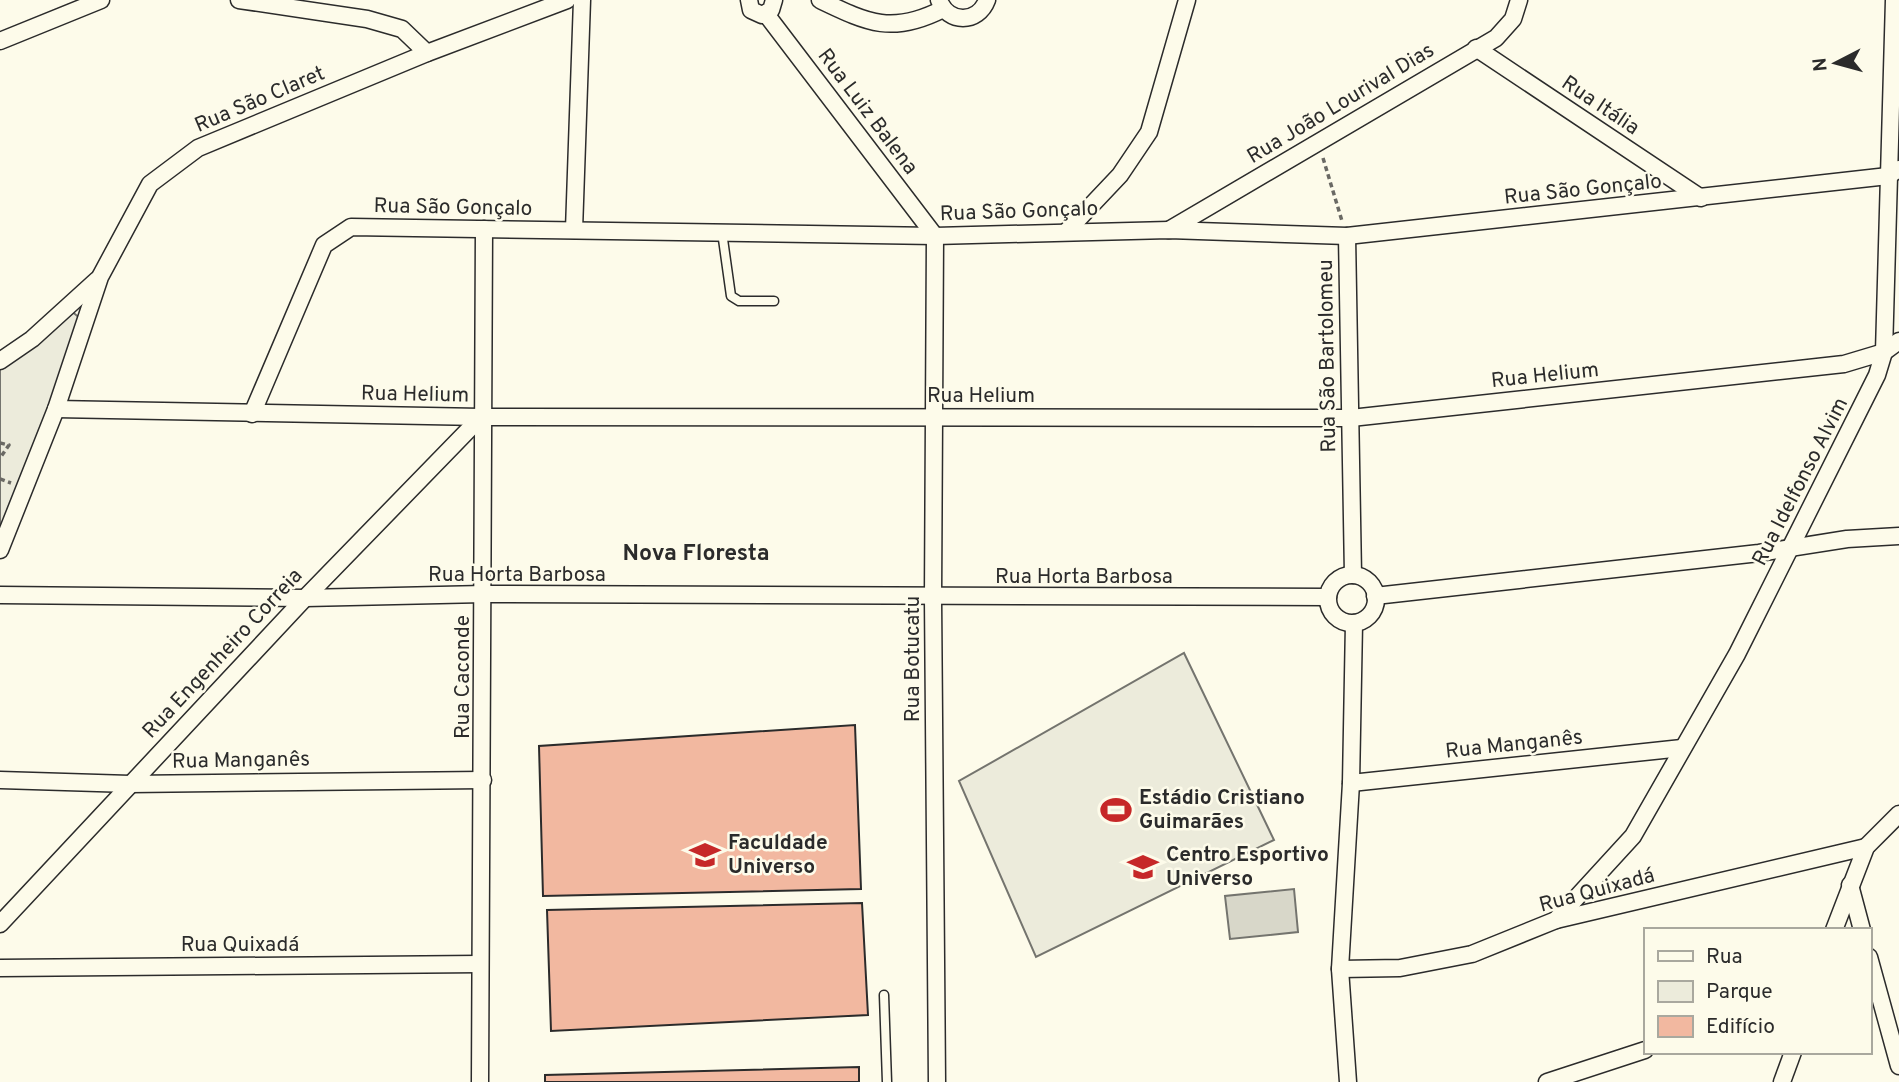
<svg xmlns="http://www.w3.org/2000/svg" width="1899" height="1082" font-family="Overpass,sans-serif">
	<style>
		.green { fill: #ecebdb; stroke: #74746e; stroke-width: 2 }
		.water { fill: #d8d7c9; stroke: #74746e; stroke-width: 2 }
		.building { fill: #f2b8a0; stroke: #2b2b2b; stroke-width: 2 }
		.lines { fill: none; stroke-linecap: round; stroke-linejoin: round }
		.service-casing { stroke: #2b2b2b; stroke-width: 11 }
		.minor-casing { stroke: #2b2b2b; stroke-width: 19 }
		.path { stroke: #6a6964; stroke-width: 3.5; stroke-dasharray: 5 3.5; stroke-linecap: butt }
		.service { stroke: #fdfbea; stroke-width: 8 }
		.minor { stroke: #fdfbea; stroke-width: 16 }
		.labels { text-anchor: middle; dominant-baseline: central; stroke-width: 5; stroke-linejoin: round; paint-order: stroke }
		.street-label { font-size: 21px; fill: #2b2b2b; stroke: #fdfbea }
		.poi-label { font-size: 21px; font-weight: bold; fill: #2b2b2b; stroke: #fdfbea; text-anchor: start }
		.neighbourhood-label { font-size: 23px; font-weight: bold; fill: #2b2b2b; stroke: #fdfbea }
	</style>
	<rect width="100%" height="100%" fill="#fdfbea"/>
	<g class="green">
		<polygon points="70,310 81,319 0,541 0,364"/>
		<polygon points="1184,653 1274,840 1036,957 959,781"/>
	</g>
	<polygon class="water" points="1294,889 1298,932 1230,939 1225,896"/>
	<g class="building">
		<polygon points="855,725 861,889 543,896 539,746"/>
		<polygon points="862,903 868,1015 551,1031 547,910"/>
		<polygon points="859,1067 859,1082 545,1082 545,1075"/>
	</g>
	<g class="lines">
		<g class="service-casing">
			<g id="service">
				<polyline points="722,232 731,296 739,301 774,301"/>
				<polyline points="884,995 887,1082"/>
			</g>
		</g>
		<g class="minor-casing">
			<g id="minor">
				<polyline points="239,0 367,19 402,29 427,53"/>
				<polyline points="749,0 751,10 762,15 771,10 774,0"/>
				<path d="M820 0C868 23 892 35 943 9"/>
				<path d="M939 0C948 24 978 24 987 0"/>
				<polyline points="766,14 935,236"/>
				<polyline points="0,41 101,0"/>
				<polyline points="1476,48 1701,198"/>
				<polyline points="574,230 582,0"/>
				<polyline points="1169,230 1496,38 1513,19 1519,0"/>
				<polyline points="1067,231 1120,175 1149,132 1187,0"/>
				<polyline points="935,236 933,598 937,1082"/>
				<polyline points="1347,236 1353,575"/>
				<polyline points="0,361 32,339 97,280"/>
				<polyline points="56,409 481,417 1351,418 1844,364 1884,352 1899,341"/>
				<polyline points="252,414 324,245 351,227 935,236 1169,230 1347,236 1888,176 1899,169"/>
				<polyline points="0,550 56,409 100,277 150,184 198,148 427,53 567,0"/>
				<circle cx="1352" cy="599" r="24"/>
				<polyline points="0,595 305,598 484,594 1328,597"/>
				<polyline points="1375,596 1759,553 1847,539 1899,536"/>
				<polyline points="0,780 130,784 483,780"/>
				<polyline points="1351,783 1682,748"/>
				<polyline points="1850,885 1862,930"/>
				<polyline points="1556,920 1633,836 1737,654 1877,375 1884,352 1894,0"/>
				<polyline points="0,924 305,598 481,417"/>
				<polyline points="1834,930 1866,847 1899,814"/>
				<polyline points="1869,957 1899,1066"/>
				<polyline points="0,968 480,964"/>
				<polyline points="1340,969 1400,968 1472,954 1556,920 1866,847"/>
				<polyline points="480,1082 484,229"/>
				<polyline points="1348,1082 1340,969 1351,783 1354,623"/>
				<polyline points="1547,1082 1645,1050"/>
				<polyline points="1782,1082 1793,1052"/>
			</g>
		</g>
		<g class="path">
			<polyline points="1323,158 1342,221"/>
			<polyline points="0,443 9,445 0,458"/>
			<polyline points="0,479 11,483"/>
		</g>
		<use href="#service" class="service"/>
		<use href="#minor" class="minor"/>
	</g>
	<defs>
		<g id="stadium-bare" transform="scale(2.415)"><path d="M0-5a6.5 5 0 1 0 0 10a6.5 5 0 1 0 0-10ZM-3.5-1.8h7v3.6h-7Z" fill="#c62828" stroke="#fdfbea" stroke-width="2.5" paint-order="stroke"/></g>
		<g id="university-bare" transform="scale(2.415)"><path d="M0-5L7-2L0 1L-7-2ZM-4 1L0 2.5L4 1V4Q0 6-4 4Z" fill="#c62828" stroke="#fdfbea" stroke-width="2.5" paint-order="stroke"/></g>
	</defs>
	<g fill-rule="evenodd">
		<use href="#stadium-bare" x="1116" y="810"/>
		<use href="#university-bare" x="705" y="855"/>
		<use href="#university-bare" x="1143" y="867"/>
	</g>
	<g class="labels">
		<g class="street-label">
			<text transform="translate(260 100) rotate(-23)">Rua São Claret</text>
			<text transform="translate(1341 104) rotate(-31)">Rua João Lourival Dias</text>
			<text transform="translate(1600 106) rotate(34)">Rua Itália</text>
			<text transform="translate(867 112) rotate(53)">Rua Luiz Balena</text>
			<text transform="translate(1583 190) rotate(-6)">Rua São Gonçalo</text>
			<text transform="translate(453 208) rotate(1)">Rua São Gonçalo</text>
			<text transform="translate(1019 212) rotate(-2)">Rua São Gonçalo</text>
			<text transform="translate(1328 356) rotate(-91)">Rua São Bartolomeu</text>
			<text transform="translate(1545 376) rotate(-6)">Rua Helium</text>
			<text transform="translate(415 395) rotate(1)">Rua Helium</text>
			<text x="981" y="396">Rua Helium</text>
			<text transform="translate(1801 482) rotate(-63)">Rua Idelfonso Alvim</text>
			<text x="517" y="575">Rua Horta Barbosa</text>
			<text x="1084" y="577">Rua Horta Barbosa</text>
			<text transform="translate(223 654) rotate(-47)">Rua Engenheiro Correia</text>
			<text transform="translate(913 659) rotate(-90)">Rua Botucatu</text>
			<text transform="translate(463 677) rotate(-90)">Rua Caconde</text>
			<text transform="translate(1514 745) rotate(-6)">Rua Manganês</text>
			<text transform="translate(241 761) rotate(-1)">Rua Manganês</text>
			<text transform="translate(1597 891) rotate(-15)">Rua Quixadá</text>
			<text x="240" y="945">Rua Quixadá</text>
		</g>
		<g class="poi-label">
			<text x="1139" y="798">Estádio Cristiano<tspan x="1139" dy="24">Guimarães</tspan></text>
			<text x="728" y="843">Faculdade<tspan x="728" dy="24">Universo</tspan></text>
			<text x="1166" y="855">Centro Esportivo<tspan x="1166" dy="24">Universo</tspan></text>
		</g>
		<g class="neighbourhood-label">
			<text x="696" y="554">Nova Floresta</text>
		</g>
	</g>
	<rect x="1644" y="928" width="228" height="126" fill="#fdfbea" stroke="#a9a89e" stroke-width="2"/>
	<rect x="1658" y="951" width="35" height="10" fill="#fdfbea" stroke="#a9a89e" stroke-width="2"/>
	<text x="1706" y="963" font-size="21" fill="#2b2b2b">Rua</text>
	<rect x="1658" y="981" width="35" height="21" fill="#ecebdb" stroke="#a9a89e" stroke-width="2"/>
	<text x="1706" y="998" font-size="21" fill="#2b2b2b">Parque</text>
	<rect x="1658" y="1016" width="35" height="21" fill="#f2b8a0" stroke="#a9a89e" stroke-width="2"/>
	<text x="1706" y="1033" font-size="21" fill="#2b2b2b">Edifício</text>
	<g transform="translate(1836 63) rotate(264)" stroke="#fdfbea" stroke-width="5" paint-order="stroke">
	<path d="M0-5L12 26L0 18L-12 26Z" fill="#2b2b2b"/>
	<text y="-10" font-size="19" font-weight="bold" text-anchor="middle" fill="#2b2b2b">N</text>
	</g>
</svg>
